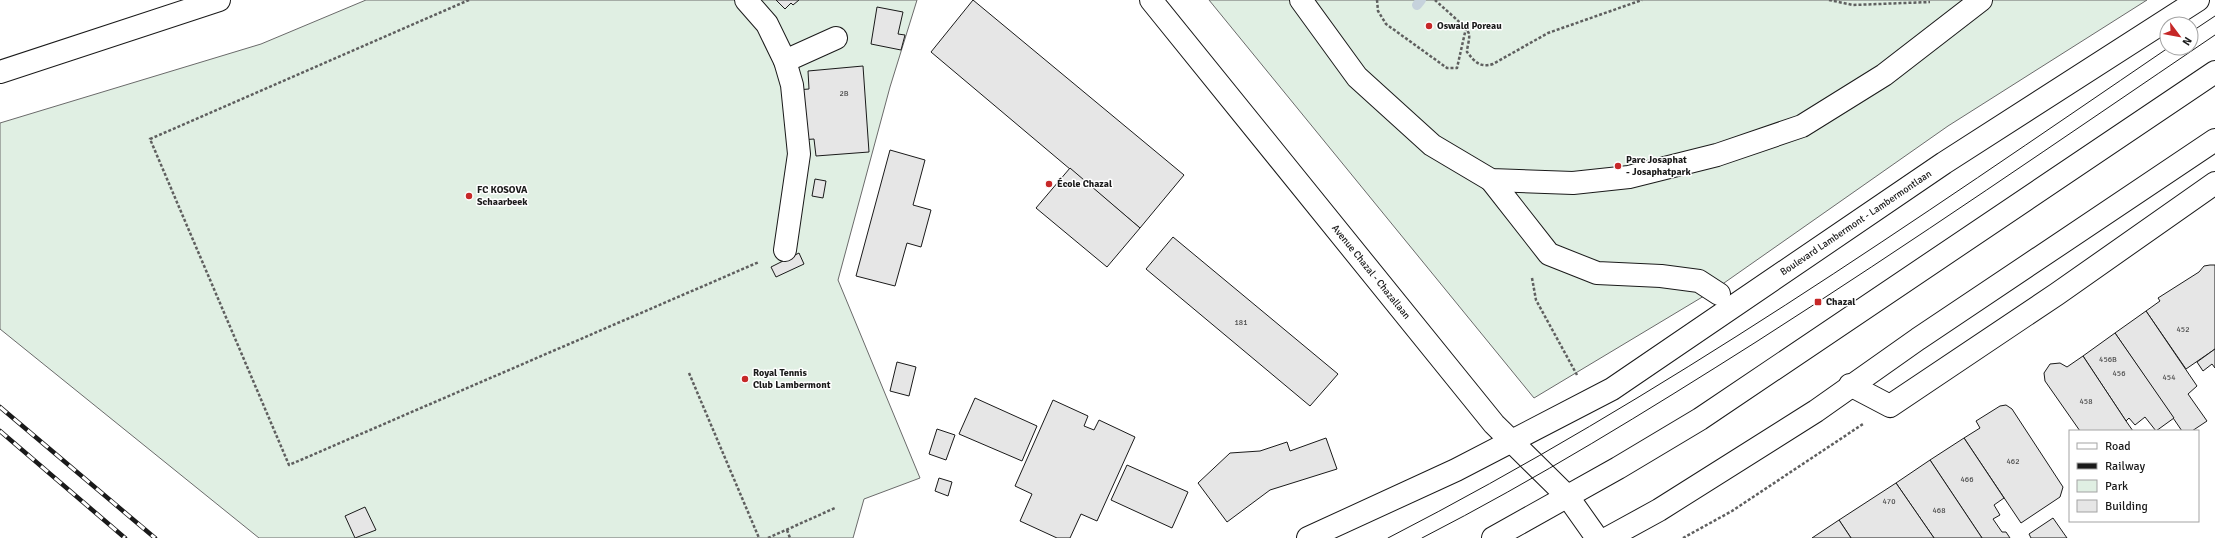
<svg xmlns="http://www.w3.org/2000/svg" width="2215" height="538" font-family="Signika,sans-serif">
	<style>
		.green { fill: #e0efe3; stroke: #6a6a6a }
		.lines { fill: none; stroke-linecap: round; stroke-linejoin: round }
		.stream { stroke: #c6d2dc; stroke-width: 10 }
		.building { fill: #e6e6e6; stroke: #1a1a1a }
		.minor-casing { stroke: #1a1a1a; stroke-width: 24 }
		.major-casing { stroke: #1a1a1a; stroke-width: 24 }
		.path { stroke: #5f5f5f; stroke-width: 2.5; stroke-dasharray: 3 2; stroke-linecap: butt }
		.minor { stroke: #fff; stroke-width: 22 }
		.major { stroke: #fff; stroke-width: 22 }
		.tram { stroke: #1a1a1a; stroke-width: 1 }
		.rail-casing { stroke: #1a1a1a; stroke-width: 4.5 }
		.rail { stroke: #fff; stroke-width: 3; stroke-dasharray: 9; stroke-linecap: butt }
		.poi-dot { fill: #c62828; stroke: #fff; stroke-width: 1.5 }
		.labels { text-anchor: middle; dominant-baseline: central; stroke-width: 3; stroke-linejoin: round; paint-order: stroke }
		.number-label { font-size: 8px; fill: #4d4d4d }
		.poi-label { font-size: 10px; font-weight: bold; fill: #1a1a1a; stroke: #fff; text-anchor: start }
		.street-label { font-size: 10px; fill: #1a1a1a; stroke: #fff }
	</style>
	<rect width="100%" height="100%" fill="#fff"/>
	<g class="green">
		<polygon points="366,0 917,0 890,87 838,280 920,478 864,499 853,538 259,538 0,329 0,123 261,44"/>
		<polygon points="1209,0 2147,0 1948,126 1714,290 1534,398"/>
	</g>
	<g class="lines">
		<polyline class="stream" points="1417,5 1421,0"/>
	</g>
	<g class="building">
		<polygon points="776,0 799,0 793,5 791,3 785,9"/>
		<polygon points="973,0 1184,175 1140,228 931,52"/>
		<polygon points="877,7 903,12 898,34 905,35 901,50 871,44"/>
		<polygon points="863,66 869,152 816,156 814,139 800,140 796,90 809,89 808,71"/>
		<polygon points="890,150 925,160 913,205 931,210 921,247 907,243 895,286 856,276"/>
		<polygon points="1070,168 1140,228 1107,267 1036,208"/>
		<polygon points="815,179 826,181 823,198 812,196"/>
		<polygon points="1173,237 1338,374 1310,406 1146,269"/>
		<polygon points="799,253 804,264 776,277 771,267"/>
		<polygon points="2210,265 2215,265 2215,349 2186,369 2146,311 2160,301 2158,298 2199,272 2204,266"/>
		<polygon points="2146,311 2197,386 2188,394 2207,421 2192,431 2182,431 2115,333"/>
		<polygon points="2115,333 2174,418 2156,431 2145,417 2135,425 2129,418 2126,421 2083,356"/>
		<polygon points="2215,349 2215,368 2212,364 2203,371 2197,362"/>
		<polygon points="2083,356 2126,421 2133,431 2080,431 2045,381 2044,373 2050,364 2060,363 2067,367"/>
		<polygon points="897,362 916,367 909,396 890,391"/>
		<polygon points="975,398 1037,426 1022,461 959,434"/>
		<polygon points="1053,400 1088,416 1084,426 1094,430 1099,420 1135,437 1097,521 1081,514 1070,538 1057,538 1020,521 1032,494 1015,486"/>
		<polygon points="2006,405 2012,409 2063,487 2060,497 2021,523 1964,438 1980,428 1976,421 2000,406"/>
		<polygon points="937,429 955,435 946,460 929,454"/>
		<polygon points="1326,438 1337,469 1270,490 1227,522 1198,483 1230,453 1260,451 1287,442 1290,451"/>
		<polygon points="1964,438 2004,498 1994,505 2000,515 1993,519 2002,532 2006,532 2010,538 1982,538 1930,460"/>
		<polygon points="1930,460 1982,538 1934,538 1896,483"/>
		<polygon points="1127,465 1188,492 1172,528 1111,500"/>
		<polygon points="939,478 952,482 948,496 935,491"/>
		<polygon points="1896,483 1934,538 1851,538 1839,520"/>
		<polygon points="365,507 376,530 355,538 345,516"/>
		<polygon points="2053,518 2067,538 2031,538 2029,534"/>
		<polygon points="1839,520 1851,538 1812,538"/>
	</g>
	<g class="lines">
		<g class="minor-casing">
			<g id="minor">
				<polyline points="746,0 767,24 785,61 792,85 799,154 785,250"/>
				<polyline points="1151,0 1494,424 1568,497 1597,538"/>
				<polyline points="1301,0 1357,77 1432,145 1491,180 1573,183 1629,177 1717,155 1802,126 1884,75 1981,0"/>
				<polyline points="785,61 836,38"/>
				<polyline points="0,72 219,0"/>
				<polyline points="1491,180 1549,254 1597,273 1661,276 1699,281 1719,294"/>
				<polyline points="1850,385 1890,406 2057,294 2215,183"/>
				<polyline points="1308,538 1456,470 1612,389 1944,163 2198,0"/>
			</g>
		</g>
		<g class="major-casing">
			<g id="major">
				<polyline points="1493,538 1618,468 1700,419 2215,72"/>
				<polyline points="1608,538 1659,510 1816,411 1918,339 2215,140"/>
			</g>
		</g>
		<g class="path">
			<polyline points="469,0 150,139 289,465 759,262"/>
			<polyline points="1377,0 1378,11 1386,24 1447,68 1457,68 1466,28"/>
			<path d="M1435 0C1441 6 1468 28 1469 34 1470 39 1467 47 1467 52 1475 62 1480 68 1493 64L1548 33 1642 0"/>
			<polyline points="1829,0 1853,5 1930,2"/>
			<polyline points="1532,278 1536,300 1577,375"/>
			<polyline points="689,373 759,538"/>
			<polyline points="787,530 790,538"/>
			<polyline points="768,538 835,508"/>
			<polyline points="1683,538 1732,511 1863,424"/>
		</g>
		<use href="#minor" class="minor"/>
		<use href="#major" class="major"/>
		<g class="tram">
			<polyline points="2191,32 2215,16"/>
			<path d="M1388 538C1662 397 1914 221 2168 48"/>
			<path d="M1422 538C1537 479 1647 411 1756 342 1911 243 2063 138 2215 35"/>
		</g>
		<g class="rail-casing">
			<g id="rail">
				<polyline points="0,407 155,538"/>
				<polyline points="0,431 125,538"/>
			</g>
		</g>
		<use href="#rail" class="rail"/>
	</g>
	<g class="poi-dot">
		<circle cx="1429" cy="26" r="4"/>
		<circle cx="1618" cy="166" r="4"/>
		<circle cx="1049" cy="184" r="4"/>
		<circle cx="469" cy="196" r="4"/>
		<rect x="1814" y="298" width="8" height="8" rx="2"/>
		<circle cx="745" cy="379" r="4"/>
	</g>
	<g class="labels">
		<g class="number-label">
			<text x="844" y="93">2B</text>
			<text x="1241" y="322">181</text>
			<text x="2183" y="329">452</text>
			<text x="2108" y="359">456B</text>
			<text x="2119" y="373">456</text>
			<text x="2169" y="377">454</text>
			<text x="2086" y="401">458</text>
			<text x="2013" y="461">462</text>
			<text x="1967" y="479">466</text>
			<text x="1889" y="501">470</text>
			<text x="1939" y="510">468</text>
		</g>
		<g class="poi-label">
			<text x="1437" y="26">Oswald Poreau</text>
			<text x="1626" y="160">Parc Josaphat<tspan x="1626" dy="12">- Josaphatpark</tspan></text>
			<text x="1057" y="184">École Chazal</text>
			<text x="477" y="190">FC KOSOVA<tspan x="477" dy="12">Schaarbeek</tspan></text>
			<text x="1826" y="302">Chazal</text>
			<text x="753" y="373">Royal Tennis<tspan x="753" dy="12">Club Lambermont</tspan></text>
		</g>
		<g class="street-label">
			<text transform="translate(1856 223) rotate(-34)">Boulevard Lambermont - Lambermontlaan</text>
			<text transform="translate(1371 272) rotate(51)">Avenue Chazal - Chazallaan</text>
		</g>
	</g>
	<rect x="2069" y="430" width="130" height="92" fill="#ffffff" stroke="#a3a3a3"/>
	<rect x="2077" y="443" width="20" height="6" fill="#ffffff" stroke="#a3a3a3"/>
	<text x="2105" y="450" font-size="12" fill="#1a1a1a">Road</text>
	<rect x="2077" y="463" width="20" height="6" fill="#1a1a1a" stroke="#a3a3a3"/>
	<text x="2105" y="470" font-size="12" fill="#1a1a1a">Railway</text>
	<rect x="2077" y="480" width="20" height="12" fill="#e0efe3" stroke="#a3a3a3"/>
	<text x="2105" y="490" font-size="12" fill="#1a1a1a">Park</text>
	<rect x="2077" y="500" width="20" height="12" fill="#e6e6e6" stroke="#a3a3a3"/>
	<text x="2105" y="510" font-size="12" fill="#1a1a1a">Building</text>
	<g transform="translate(2179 36) rotate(122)"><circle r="19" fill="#ffffff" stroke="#a3a3a3"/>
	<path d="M0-3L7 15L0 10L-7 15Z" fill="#c62828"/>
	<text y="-6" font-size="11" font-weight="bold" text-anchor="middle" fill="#1a1a1a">N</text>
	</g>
</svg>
